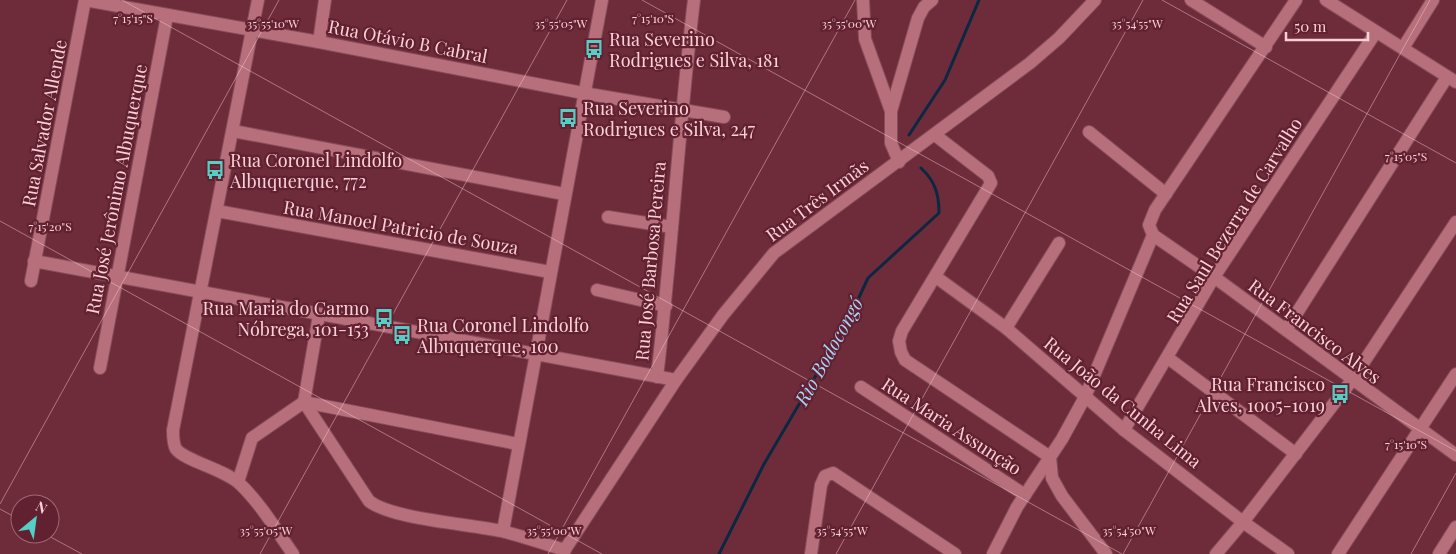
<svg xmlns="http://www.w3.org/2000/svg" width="1456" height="554" font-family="'Playfair Display',serif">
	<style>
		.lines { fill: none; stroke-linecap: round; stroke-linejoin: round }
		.stream { stroke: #0a2842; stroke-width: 3 }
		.minor-casing { stroke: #864d5b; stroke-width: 14 }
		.minor { stroke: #b86f7c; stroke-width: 12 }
		.ticks { fill: none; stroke: #fbd1d7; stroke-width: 1; stroke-opacity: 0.45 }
		.labels { text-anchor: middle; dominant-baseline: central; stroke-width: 4.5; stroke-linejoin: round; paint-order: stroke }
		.poi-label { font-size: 18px; fill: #fbd1d7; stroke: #612130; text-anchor: start }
		.street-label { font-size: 18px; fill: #fbd1d7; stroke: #612130 }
		.water-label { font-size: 19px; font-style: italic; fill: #aad3fc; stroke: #612130 }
		.ticks-label { font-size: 12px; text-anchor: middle; fill: #fbd1d7; stroke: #612130; stroke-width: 4.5; stroke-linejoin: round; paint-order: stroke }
	</style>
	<rect width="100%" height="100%" fill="#6e2c3a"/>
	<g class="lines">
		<g class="stream">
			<polyline points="909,135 945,80 979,0"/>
			<path d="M719 554 764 464 849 319 868 278 939 213C939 194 935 181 921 168"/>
		</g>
		<g class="minor-casing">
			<g id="minor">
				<polyline points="85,0 319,42 583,93 724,117"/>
				<path d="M258 0 173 430C173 436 173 444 176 449 185 461 224 469 240 484 261 504 276 530 293 554"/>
				<polyline points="863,0 865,39 891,111"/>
				<polyline points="1191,0 1266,47"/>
				<polyline points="1326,0 1456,82"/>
				<polyline points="319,42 325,0"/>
				<polyline points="1403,48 1433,0"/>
				<polyline points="233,131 564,194"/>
				<polyline points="1089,132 1166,194"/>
				<polyline points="935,135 988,176 991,183 902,331 899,341 901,352 905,360 1050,457 1052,478 1062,496 1106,554"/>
				<polyline points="899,162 891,143 891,111 918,18 924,7 932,0"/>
				<polyline points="217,211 550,272"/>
				<polyline points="608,217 672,227"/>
				<polyline points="1153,235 1214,277 1456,455"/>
				<polyline points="34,261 676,380"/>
				<polyline points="936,277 1006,328 1124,430 1243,522 1288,554"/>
				<polyline points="31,281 85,0"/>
				<polyline points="597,290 666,306"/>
				<path d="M319 315 304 402 369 501C391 519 470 524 501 531 523 536 544 544 565 550"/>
				<polyline points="1006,328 1059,243"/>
				<polyline points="1286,330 1447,77"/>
				<polyline points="1168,358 1296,454"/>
				<polyline points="100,368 167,16"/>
				<path d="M657 377C672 251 679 125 694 0"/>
				<polyline points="861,387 1025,495"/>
				<polyline points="1124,430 1214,277 1376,32"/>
				<polyline points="238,482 252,438 304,402 518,444"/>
				<polyline points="503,531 602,0"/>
				<polyline points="562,554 676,380 723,315 774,253 1030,63 1059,38 1095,0"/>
				<polyline points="811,554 821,485 825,476 833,473 955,554"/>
				<polyline points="993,554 1017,507 1062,439 1085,397 1153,235 1149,225 1155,210 1296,0"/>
				<polyline points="1216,554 1243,522 1352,380 1456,222"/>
				<polyline points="1338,554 1456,374"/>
				<polyline points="1439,554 1456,527"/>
			</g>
		</g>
		<use href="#minor" class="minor"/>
	</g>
	<path class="ticks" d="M122 0 1122 554M642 0 1456 451M1162 0 1456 163M0 221 602 554M0 504 279 0M0 509 20 520M45 534 82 554M260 554 567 0M548 554 855 0M836 554 1143 0M1123 554 1430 0M1411 554 1456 473"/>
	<defs>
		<g id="bus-bare" transform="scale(1.5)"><path d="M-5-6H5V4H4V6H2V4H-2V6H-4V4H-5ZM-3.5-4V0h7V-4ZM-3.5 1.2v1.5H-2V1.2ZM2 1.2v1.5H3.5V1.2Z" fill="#55cec5" stroke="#612130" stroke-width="2.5" paint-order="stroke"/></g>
	</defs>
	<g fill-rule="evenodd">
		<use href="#bus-bare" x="594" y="49"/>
		<use href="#bus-bare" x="568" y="118"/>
		<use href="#bus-bare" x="215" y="170"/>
		<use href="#bus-bare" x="384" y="318"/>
		<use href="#bus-bare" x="402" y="335"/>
		<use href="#bus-bare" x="1340" y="394"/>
	</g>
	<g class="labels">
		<g class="poi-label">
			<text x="609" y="39">Rua Severino<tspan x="609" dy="21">Rodrigues e Silva, 181</tspan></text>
			<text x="583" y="108">Rua Severino<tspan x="583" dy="21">Rodrigues e Silva, 247</tspan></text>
			<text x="230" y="160">Rua Coronel Lindolfo<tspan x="230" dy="21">Albuquerque, 772</tspan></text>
			<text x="369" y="308" text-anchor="end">Rua Maria do Carmo<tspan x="369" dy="21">Nóbrega, 101-153</tspan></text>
			<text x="417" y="325">Rua Coronel Lindolfo<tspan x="417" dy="21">Albuquerque, 100</tspan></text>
			<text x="1325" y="384" text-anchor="end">Rua Francisco<tspan x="1325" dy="21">Alves, 1005-1019</tspan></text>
		</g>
		<g class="street-label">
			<text transform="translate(408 41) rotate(11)">Rua Otávio B Cabral</text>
			<text transform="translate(44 123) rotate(-79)">Rua Salvador Allende</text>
			<text transform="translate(116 189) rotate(-79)">Rua José Jerônimo Albuquerque</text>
			<text transform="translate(817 200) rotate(-37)">Rua Três Irmãs</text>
			<text transform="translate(1234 220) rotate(-58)">Rua Saul Bezerra de Carvalho</text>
			<text transform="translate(401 227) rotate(10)">Rua Manoel Patricio de Souza</text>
			<text transform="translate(650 261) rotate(-85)">Rua José Barbosa Pereira</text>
			<text transform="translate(1315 331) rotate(37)">Rua Francisco Alves</text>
			<text transform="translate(1123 402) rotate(39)">Rua João da Cunha Lima</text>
			<text transform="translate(952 426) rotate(33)">Rua Maria Assunção</text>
		</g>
		<g class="water-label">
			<text transform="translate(828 351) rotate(-61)">Rio Bodocongó</text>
		</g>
	</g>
	<g class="ticks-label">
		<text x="133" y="23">7°15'15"S</text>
		<text x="653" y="23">7°15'10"S</text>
		<text x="273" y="28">35°55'10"W</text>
		<text x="561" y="28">35°55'05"W</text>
		<text x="849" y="28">35°55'00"W</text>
		<text x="1137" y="28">35°54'55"W</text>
		<text x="1406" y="161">7°15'05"S</text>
		<text x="50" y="231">7°15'20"S</text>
		<text x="1406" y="449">7°15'10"S</text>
		<text x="266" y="535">35°55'05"W</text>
		<text x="554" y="535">35°55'00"W</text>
		<text x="842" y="535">35°54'55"W</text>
		<text x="1129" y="535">35°54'50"W</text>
	</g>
	<g transform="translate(35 519) rotate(29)"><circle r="24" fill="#612130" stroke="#9f6773"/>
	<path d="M0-4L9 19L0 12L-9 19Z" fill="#55cec5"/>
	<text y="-8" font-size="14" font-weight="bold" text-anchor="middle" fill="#fbd1d7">N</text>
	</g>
	<path d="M1286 32v8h82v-8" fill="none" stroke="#fbd1d7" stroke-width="2.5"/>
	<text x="1294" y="32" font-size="15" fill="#fbd1d7" stroke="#612130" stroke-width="4" paint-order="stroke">50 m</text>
</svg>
